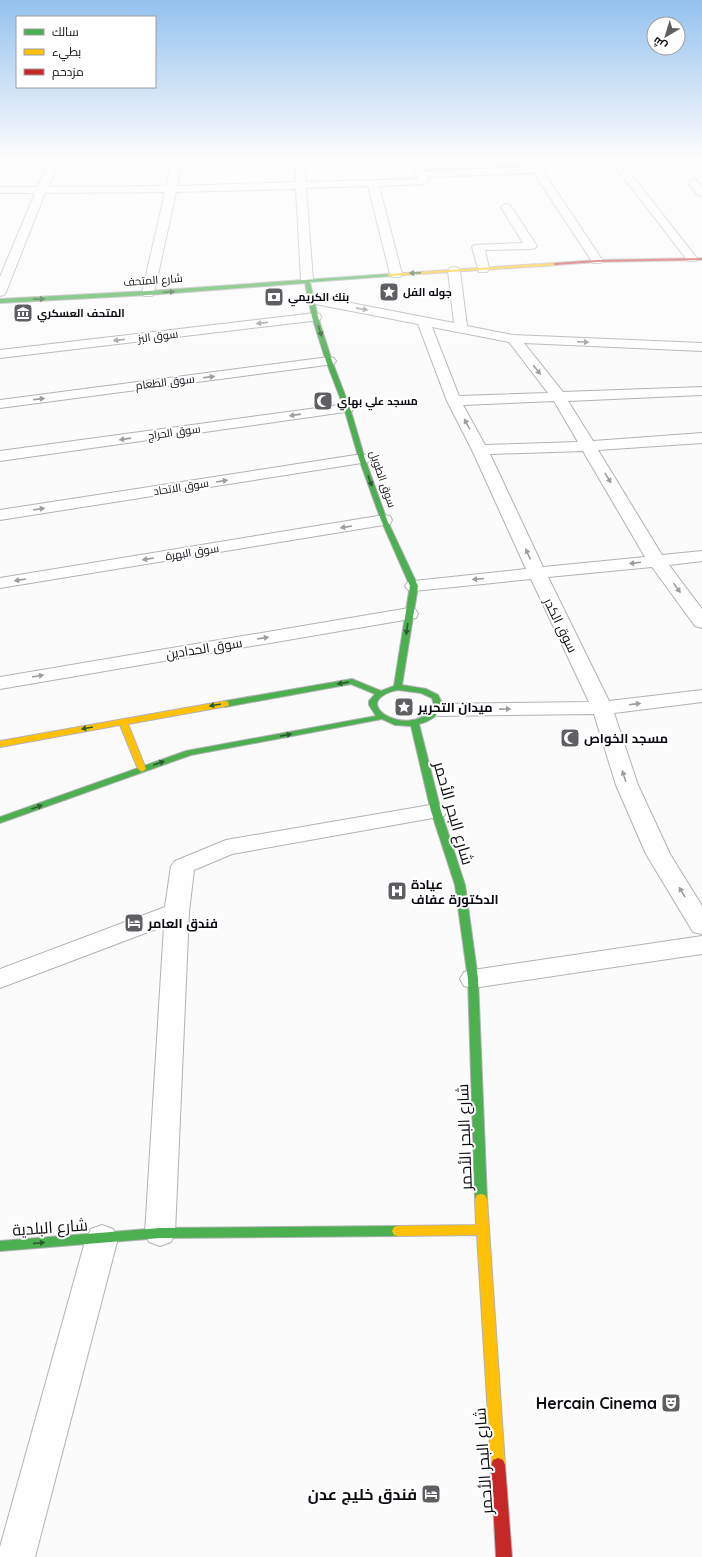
<svg xmlns="http://www.w3.org/2000/svg" width="702" height="1557" font-family="Quicksand,Cairo,sans-serif">
	<style>
		.lines { fill: none; stroke-linecap: round; stroke-linejoin: round }
		.street-casing { stroke: #b3b1b5; stroke-width: 2 }
		.fast-casing { stroke: #b3b1b5; stroke-width: 2 }
		.slow-casing { stroke: #b3b1b5; stroke-width: 2 }
		.jam-casing { stroke: #b3b1b5; stroke-width: 2 }
		.street { fill: #fefefe; fill-rule: evenodd }
		.fast { fill: #4caf50; fill-rule: evenodd }
		.slow { fill: #ffc107; fill-rule: evenodd }
		.jam { fill: #c62828; fill-rule: evenodd }
		.oneway { fill: #2c5c30 }
		.oneway2 { fill: #9e9c9f }
		.labels { text-anchor: middle; dominant-baseline: central; stroke-width: 4; stroke-linejoin: round; paint-order: stroke }
		.far-street-label { font-size: 11px; fill: #0d0a11; stroke: #fff }
		.far-poi-label { font-size: 11px; font-weight: bold; fill: #0d0a11; stroke: #fff; text-anchor: start }
		.street-label { font-size: 13px; fill: #0d0a11; stroke: #fff }
		.poi-label { font-size: 13px; font-weight: bold; fill: #0d0a11; stroke: #fff; text-anchor: start }
		.near-street-label { font-size: 16px; fill: #0d0a11; stroke: #fff }
		.near-poi-label { font-size: 16px; font-weight: bold; fill: #0d0a11; stroke: #fff; text-anchor: end }
	</style>
	<rect width="100%" height="100%" fill="#fbfbfb"/>
	<g class="lines">
		<g class="street-casing">
			<g id="street">
				<polygon points="52,156 62,156 48,187 166,186 172,156 182,156 177,186 296,182 294,156 304,156 306,182 418,179 410,156 420,156 425,171 530,167 523,156 533,156 603,261 601,263 593,263 534,173 428,177 429,181 424,184 379,186 402,274 400,277 392,277 390,274 368,186 306,188 313,280 311,283 303,283 301,280 296,189 176,192 154,293 152,296 144,296 142,293 165,192 45,193 6,292 4,295 0,296 0,277 35,193 0,193 0,187 37,187"/>
				<polygon points="607,156 617,156 696,257 698,259 696,261 688,261"/>
				<polygon points="693,180 697,181 702,187 702,196 698,195 688,183"/>
				<polygon points="506,204 510,205 537,246 535,248 531,249 485,250 489,269 487,272 479,272 472,247 474,245 523,243 501,207"/>
				<path d="M454 267 458 268 460 271 467 326 513 335 702 343V351L524 343 563 392 702 387V395L568 401 593 441 702 433V443L598 450 662 555 702 551V561L669 565 702 609V628L695 626 652 567 548 577 609 701 702 690V702L614 713 638 785 670 854 702 906V934L693 932 646 854 616 785 594 714 438 716 431 714 428 710 431 706 438 704 589 702 531 579 414 591 408 590 405 586 408 582 414 581 526 569 472 450 447 401 418 324 310 303 306 302 304 299 306 296 310 295 454 323 448 271 450 268ZM432 327 509 342 548 393 459 396ZM554 401 578 442 485 445 463 405ZM583 451 645 557 543 567 490 454Z"/>
				<polygon points="315,313 320,314 321,317 320,320 0,358 0,350"/>
				<polygon points="329,357 334,358 336,361 334,364 0,408 0,400"/>
				<polygon points="347,404 352,405 354,408 352,411 0,461 0,451"/>
				<polygon points="362,454 368,456 370,459 368,462 0,520 0,510"/>
				<polygon points="384,515 390,516 392,520 390,524 0,588 0,578"/>
				<polygon points="409,608 416,610 418,614 416,618 0,689 0,677"/>
				<polygon points="436,804 444,806 447,811 444,816 232,854 194,870 189,912 175,1233 171,1242 160,1246 149,1242 145,1233 164,926 0,988 0,969 165,907 171,866 175,861 226,840"/>
				<polygon points="702,936 702,954 473,988 464,986 460,979 464,972 473,970"/>
				<polygon points="102,1225 113,1229 118,1238 35,1557 0,1557 0,1547 86,1238 91,1229"/>
			</g>
		</g>
		<g class="fast-casing">
			<g id="fast">
				<path d="M389 274H391V276L310 282 318 317 332 361 350 408 365 459 387 520 418 586 402 685 426 689 438 695 443 705C437 716 431 721 419 724L441 811 465 885 478 979 487 1199 485 1203 481 1204 477 1203 475 1199 468 979 455 885 431 811 411 726 395 725 382 719 191 755 0 823V817L186 751 376 716 369 705V701L375 694 351 684 225 707 221 704 225 701 352 679 381 691 394 686 410 586 381 520 359 459 344 408 326 361 312 317 305 283 148 295 0 303V299L148 291ZM398 690 421 693 432 698 434 705C417 736 367 714 379 699 383 694 392 691 398 690Z"/>
				<polygon points="398,1226 402,1227 404,1231 402,1235 398,1236 160,1238 0,1251 0,1241 160,1228"/>
			</g>
		</g>
		<g class="slow-casing">
			<g id="slow">
				<polygon points="555,263 557,263 557,265 389,276 387,275 389,274"/>
				<polygon points="225,701 228,702 229,704 228,706 128,724 146,769 142,772 138,769 120,725 0,747 0,741"/>
				<polygon points="481,1194 485,1195 487,1199 505,1465 503,1470 498,1472 493,1470 491,1465 477,1235 398,1236 394,1235 392,1231 394,1227 398,1226 476,1225 475,1199 477,1195"/>
			</g>
		</g>
		<g class="jam-casing">
			<g id="jam">
				<polygon points="702,258 702,260 597,262 555,265 553,264 555,263 597,260"/>
				<polygon points="498,1458 503,1460 505,1465 512,1557 496,1557 491,1465 493,1460"/>
			</g>
		</g>
		<use href="#street" class="street"/>
		<use href="#fast" class="fast"/>
		<use href="#slow" class="slow"/>
		<use href="#jam" class="jam"/>
	</g>
	<defs><path id="oneway-solid" d="M-6-.8H1V-3.2L6.5 0L1 3.2V.8H-6Z"/></defs>
	<g class="oneway">
		<use href="#oneway-solid" transform="translate(415 273) rotate(177)"/>
		<use href="#oneway-solid" transform="translate(169 292) rotate(-5)"/>
		<use href="#oneway-solid" transform="translate(39 299) rotate(-2)"/>
		<use href="#oneway-solid" transform="translate(320 331) rotate(72)"/>
		<use href="#oneway-solid" transform="translate(370 481) rotate(70)"/>
		<use href="#oneway-solid" transform="translate(407 629) rotate(98)"/>
		<use href="#oneway-solid" transform="translate(343 683) rotate(170)"/>
		<use href="#oneway-solid" transform="translate(215 705) rotate(170)"/>
		<use href="#oneway-solid" transform="translate(87 728) rotate(170)"/>
		<use href="#oneway-solid" transform="translate(286 735) rotate(-11)"/>
		<use href="#oneway-solid" transform="translate(159 763) rotate(-19)"/>
		<use href="#oneway-solid" transform="translate(37 807) rotate(-20)"/>
		<use href="#oneway-solid" transform="translate(39 1243) rotate(-4)"/>
	</g>
	<g class="oneway2">
		<use href="#oneway-solid" transform="translate(362 309) rotate(11)"/>
		<use href="#oneway-solid" transform="translate(262 323) rotate(173)"/>
		<use href="#oneway-solid" transform="translate(119 340) rotate(173)"/>
		<use href="#oneway-solid" transform="translate(583 342) rotate(3)"/>
		<use href="#oneway-solid" transform="translate(537 370) rotate(52)"/>
		<use href="#oneway-solid" transform="translate(209 377) rotate(-7)"/>
		<use href="#oneway-solid" transform="translate(39 399) rotate(-7)"/>
		<use href="#oneway-solid" transform="translate(295 415) rotate(172)"/>
		<use href="#oneway-solid" transform="translate(467 424) rotate(-118)"/>
		<use href="#oneway-solid" transform="translate(125 439) rotate(172)"/>
		<use href="#oneway-solid" transform="translate(608 478) rotate(59)"/>
		<use href="#oneway-solid" transform="translate(222 481) rotate(-9)"/>
		<use href="#oneway-solid" transform="translate(39 509) rotate(-9)"/>
		<use href="#oneway-solid" transform="translate(346 527) rotate(171)"/>
		<use href="#oneway-solid" transform="translate(528 554) rotate(-114)"/>
		<use href="#oneway-solid" transform="translate(148 559) rotate(171)"/>
		<use href="#oneway-solid" transform="translate(635 563) rotate(173)"/>
		<use href="#oneway-solid" transform="translate(478 579) rotate(175)"/>
		<use href="#oneway-solid" transform="translate(20 580) rotate(171)"/>
		<use href="#oneway-solid" transform="translate(677 588) rotate(54)"/>
		<use href="#oneway-solid" transform="translate(263 638) rotate(-9)"/>
		<use href="#oneway-solid" transform="translate(38 676) rotate(-10)"/>
		<use href="#oneway-solid" transform="translate(635 704) rotate(-7)"/>
		<use href="#oneway-solid" transform="translate(505 709) rotate(-1)"/>
		<use href="#oneway-solid" transform="translate(624 776) rotate(-108)"/>
		<use href="#oneway-solid" transform="translate(682 892) rotate(-121)"/>
	</g>
	<linearGradient id="sky" x2="0" y2="1"><stop stop-color="#93c2ee"/><stop offset="0.42" stop-color="#fdfdfd"/><stop offset="1" stop-color="#fdfdfd" stop-opacity="0"/></linearGradient>
	<rect width="702" height="374" fill="url(#sky)"/>
	<defs>
		<g id="sight-square" transform="scale(1)"><rect x="-9" y="-9" width="18" height="18" rx="4" fill="#605e63" stroke="#fff"/><path d="M0-6L1.8-2.2L6-1.7L2.9 1.2L3.7 5.4L0 3.3L-3.7 5.4L-2.9 1.2L-6-1.7L-1.8-2.2Z" fill="#fff"/></g>
		<g id="bank-square" transform="scale(1)"><rect x="-9" y="-9" width="18" height="18" rx="4" fill="#605e63" stroke="#fff"/><path d="M-6-4H6V4H-6ZM0-2.3a2.3 2.3 0 1 0 0 4.6a2.3 2.3 0 1 0 0-4.6Z" fill="#fff"/></g>
		<g id="museum-square" transform="scale(1)"><rect x="-9" y="-9" width="18" height="18" rx="4" fill="#605e63" stroke="#fff"/><path d="M0-6L6-3V-2H-6V-3ZM-5-1h2V3h-2ZM-1-1h2V3h-2ZM3-1h2V3H3ZM-6 4H6V6H-6Z" fill="#fff"/></g>
		<g id="mosque-square" transform="scale(1)"><rect x="-9" y="-9" width="18" height="18" rx="4" fill="#605e63" stroke="#fff"/><path d="M3.5-4.9A6 6 0 1 0 3.5 4.9A5 5 0 1 1 3.5-4.9Z" fill="#fff"/></g>
		<g id="hospital-square" transform="scale(1)"><rect x="-9" y="-9" width="18" height="18" rx="4" fill="#605e63" stroke="#fff"/><path d="M-5-5h3v3.5h4V-5h3V5h-3V1.5h-4V5h-3Z" fill="#fff"/></g>
		<g id="hotel-square" transform="scale(1)"><rect x="-9" y="-9" width="18" height="18" rx="4" fill="#605e63" stroke="#fff"/><path d="M-6-4.5h1.5V1H6V5H4.5V3h-9V5H-6ZM-4 0a1.8 1.8 0 1 1 3.6 0ZM.5 0V-2.5h3Q6-2.5 6 0Z" fill="#fff"/></g>
		<g id="theatre-square" transform="scale(1)"><rect x="-9" y="-9" width="18" height="18" rx="4" fill="#605e63" stroke="#fff"/><path d="M-5-5.5Q0-4 5-5.5V0Q5 5 0 6Q-5 5-5 0ZM-3.3-2.5H-1v1.5H-3.3ZM1-2.5H3.3v1.5H1ZM-2.8 1Q0 5.5 2.8 1Z" fill="#fff"/></g>
	</defs>
	<g fill-rule="evenodd">
		<use href="#sight-square" x="389" y="292"/>
		<use href="#bank-square" x="274" y="297"/>
		<use href="#museum-square" x="23" y="313"/>
		<use href="#mosque-square" x="323" y="401"/>
		<use href="#sight-square" x="404" y="707"/>
		<use href="#mosque-square" x="570" y="738"/>
		<use href="#hospital-square" x="397" y="891"/>
		<use href="#hotel-square" x="134" y="923"/>
		<use href="#theatre-square" x="671" y="1403"/>
		<use href="#hotel-square" x="431" y="1494"/>
	</g>
	<g class="labels">
		<g class="far-street-label">
			<text transform="translate(153 280) rotate(-4)">شارع المتحف</text>
			<text transform="translate(158 336) rotate(-7)">سوق البز</text>
			<text transform="translate(165 382) rotate(-7)">سوق الطعام</text>
			<text transform="translate(174 432) rotate(-8)">سوق الحراج</text>
			<text transform="translate(383 479) rotate(71)">سوق الطويل</text>
			<text transform="translate(181 487) rotate(-9)">سوق الاتحاد</text>
			<text transform="translate(192 552) rotate(-9)">سوق البهرة</text>
		</g>
		<g class="far-poi-label">
			<text x="403" y="292">جوله الفل</text>
			<text x="288" y="297">بنك الكريمي</text>
			<text x="37" y="313">المتحف العسكري</text>
			<text x="337" y="401">مسجد علي بهاي</text>
		</g>
		<g class="street-label">
			<text transform="translate(561 625) rotate(64)">سوق الكدر</text>
			<text transform="translate(204 648) rotate(-9)">سوق الحدادين</text>
		</g>
		<g class="poi-label">
			<text x="418" y="707">ميدان التحرير</text>
			<text x="584" y="738">مسجد الخواص</text>
			<text x="411" y="884">عيادة<tspan x="411" dy="15">الدكتورة عفاف</tspan></text>
			<text x="148" y="923">فندق العامر</text>
		</g>
		<g class="near-street-label">
			<text transform="translate(454 813) rotate(74)">شارع البحر الأحمر</text>
			<text transform="translate(464 1137) rotate(-92)">شارع البحر الأحمر</text>
			<text transform="translate(50 1227) rotate(-4)">شارع البلدية</text>
			<text transform="translate(483 1461) rotate(-94)">شارع البحر الأحمر</text>
		</g>
		<g class="near-poi-label">
			<text x="657" y="1403">Hercain Cinema</text>
			<text x="417" y="1494">فندق خليج عدن</text>
		</g>
	</g>
	<rect x="16" y="16" width="140" height="72" fill="#ffffff" stroke="#9e9da0"/>
	<rect x="24" y="29" width="20" height="6" fill="#4caf50" stroke="#9e9da0"/>
	<text x="52" y="36" font-size="12" fill="#0d0a11">سالك</text>
	<rect x="24" y="49" width="20" height="6" fill="#ffc107" stroke="#9e9da0"/>
	<text x="52" y="56" font-size="12" fill="#0d0a11">بطيء</text>
	<rect x="24" y="69" width="20" height="6" fill="#c62828" stroke="#9e9da0"/>
	<text x="52" y="76" font-size="12" fill="#0d0a11">مزدحم</text>
	<g transform="translate(666 36) rotate(218)"><circle r="19" fill="#ffffff" stroke="#9e9da0"/>
	<path d="M0-3L7 15L0 10L-7 15Z" fill="#605e63"/>
	<text y="-6" font-size="11" font-weight="bold" text-anchor="middle" fill="#0d0a11">ش</text>
	</g>
</svg>
